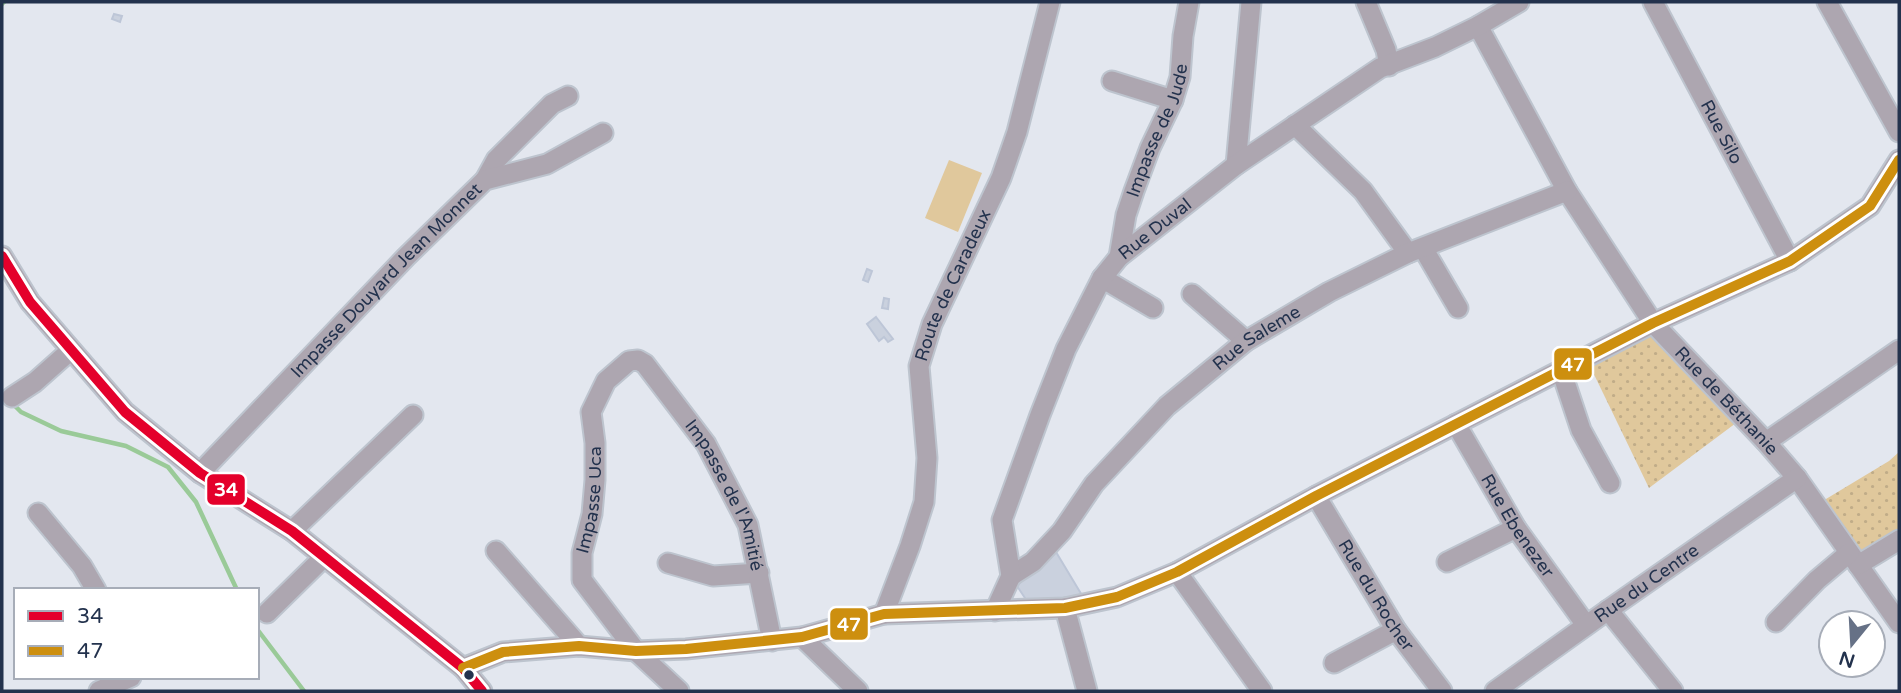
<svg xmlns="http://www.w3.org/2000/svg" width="1901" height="693" font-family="'Varela Round',sans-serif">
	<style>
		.grass { fill: url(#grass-dots) }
		.park { fill: #e0c89c }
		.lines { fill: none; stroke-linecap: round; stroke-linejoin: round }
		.stream { stroke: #9aca98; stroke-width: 4.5 }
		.building { fill: #cad1de; stroke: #bdc6d7; stroke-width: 2 }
		.minor-casing { stroke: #bdc4ce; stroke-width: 23 }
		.minor { stroke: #ada6b0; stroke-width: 19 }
		.bus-1-casing { stroke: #fff; stroke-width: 16 }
		.bus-2-casing { stroke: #fff; stroke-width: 16 }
		.bus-1 { stroke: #e4002b; stroke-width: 10 }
		.bus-2 { stroke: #cd8f0f; stroke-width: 10 }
		.bus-dot { fill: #23324d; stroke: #fff; stroke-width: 2.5 }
		.labels { text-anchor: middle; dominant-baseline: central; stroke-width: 5; stroke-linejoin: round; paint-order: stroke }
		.street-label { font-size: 18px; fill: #23324d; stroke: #fff }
		.line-badge { stroke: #fff; stroke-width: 2.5 }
		.badge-label { font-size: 19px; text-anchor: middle; font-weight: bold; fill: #fff }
	</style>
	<defs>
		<pattern id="grass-dots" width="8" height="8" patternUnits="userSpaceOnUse" patternTransform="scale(1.75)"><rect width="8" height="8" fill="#e0c89c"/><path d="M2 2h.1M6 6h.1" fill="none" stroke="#c0ac88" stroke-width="1.8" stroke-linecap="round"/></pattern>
	</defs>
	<rect width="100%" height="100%" fill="#e3e7ef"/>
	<g class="grass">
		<polygon points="1655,331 1736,423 1649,488 1588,362"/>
		<polygon points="1899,452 1899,533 1860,555 1821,502 1889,461"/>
	</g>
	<polygon class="park" points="949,160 982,173 958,232 925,218"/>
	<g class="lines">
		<g class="stream">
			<polyline points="2,4 4,2"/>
			<polyline points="2,393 21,412 61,431 126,446 168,467 196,502 237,590"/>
			<polyline points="257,629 304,691"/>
		</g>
	</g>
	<g class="building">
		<polygon points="114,14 122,16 120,22 112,19"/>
		<polygon points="867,269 872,271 868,282 863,280"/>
		<polygon points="884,298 889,299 888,309 882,308"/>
		<polygon points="876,317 893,339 888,342 884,337 879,341 867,324"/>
		<polygon points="1053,547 1083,597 1029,604 1017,586"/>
	</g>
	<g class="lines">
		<g class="minor-casing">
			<g id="minor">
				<polyline points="1366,2 1386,50 1389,66"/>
				<path id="s1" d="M1653 2 1790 261"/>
				<polyline points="1827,2 1899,132"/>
				<path id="s2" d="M1478 26 1567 191 1653 323 1766 442 1797 478 1899 623"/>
				<polyline points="1112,81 1173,100"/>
				<polyline points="1295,125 1363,191 1408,253"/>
				<polyline points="1236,165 1251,2"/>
				<polyline points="485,180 496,160 552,104 568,96"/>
				<polyline points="1423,248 1458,308"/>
				<polyline points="2,256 30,302 125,412 200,473 292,531 463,668 482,691"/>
				<path id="s3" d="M1119 257 1126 215 1134 191 1150 148 1173 100 1180 77 1183 36 1189 2"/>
				<polyline points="1102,278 1153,308"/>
				<polyline points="1192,294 1246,341"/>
				<polyline points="1561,370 1581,430 1610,483"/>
				<polyline points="12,397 35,382 71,350"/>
				<path id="s4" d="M1456 424 1516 528 1586 625"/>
				<polyline points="1766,442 1899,350"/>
				<path id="s5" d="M200 473 406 257 485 180 547 164 603 133"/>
				<path id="s6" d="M1316 496 1396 630 1442 691"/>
				<polyline points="38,513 82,566 96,590"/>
				<polyline points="292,531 413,415"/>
				<polyline points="496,551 579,646"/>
				<polyline points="1447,562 1516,528"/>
				<polyline points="668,563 713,576 759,573"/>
				<polyline points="1858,565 1899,540"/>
				<polyline points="1177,572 1262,691"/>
				<path id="s7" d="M1011 576 1033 562 1062 531 1094 484 1167 406 1246 341 1329 292 1408 253 1567 191"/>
				<polyline points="1065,608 1087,691"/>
				<polyline points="1608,610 1673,691"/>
				<path id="s8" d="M995 611 1011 576 1002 520 1040 415 1066 349 1102 278 1119 257 1236 165 1380 68 1435 47 1478 26 1519 2"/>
				<polyline points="267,613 324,557"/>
				<path id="s9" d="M884 614 910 546 924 502 927 458 919 366 932 324 1001 178 1017 132 1050 2"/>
				<polyline points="1776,622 1817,580 1849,553"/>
				<polyline points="802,637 858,691"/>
				<polyline points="1334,663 1396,630"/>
				<polyline points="463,668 503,652 579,646 636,651 686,649 802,637 884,614 1065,608 1117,597 1177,572 1316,496 1653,323 1790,261 1870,206 1899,160"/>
				<polyline points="99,691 131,677"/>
				<path id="s10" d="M679 691 636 651 582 580V553L592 514 595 480V443L591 412 606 381 629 361 638 360 645 364 706 444 748 525 772 641"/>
				<path id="s11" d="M1495 691 1608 610 1797 478"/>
			</g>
		</g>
		<use href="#minor" class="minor"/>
		<g class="bus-1-casing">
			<polyline id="bus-1" points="2,256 30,302 125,412 200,473 292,531 463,668 482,691"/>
		</g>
		<g class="bus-2-casing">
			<polyline id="bus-2" points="463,668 503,652 579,646 636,651 686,649 802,637 884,614 1065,608 1117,597 1177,572 1316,496 1653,323 1790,261 1870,206 1899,160"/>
		</g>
		<use href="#bus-1" class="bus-1"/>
		<use href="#bus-2" class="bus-2"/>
	</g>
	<circle class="bus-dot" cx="469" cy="675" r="6"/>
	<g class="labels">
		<g class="street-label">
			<text stroke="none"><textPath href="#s3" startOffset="133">Impasse de Jude</textPath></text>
			<text stroke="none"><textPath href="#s1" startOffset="147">Rue Silo</textPath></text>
			<text stroke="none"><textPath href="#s8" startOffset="430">Rue Duval</textPath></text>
			<text stroke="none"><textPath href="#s5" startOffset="268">Impasse Douyard Jean Monnet</textPath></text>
			<text stroke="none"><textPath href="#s9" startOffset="343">Route de Caradeux</textPath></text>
			<text stroke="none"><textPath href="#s7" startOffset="345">Rue Saleme</textPath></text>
			<text stroke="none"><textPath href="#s2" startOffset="452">Rue de Béthanie</textPath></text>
			<text stroke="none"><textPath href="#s10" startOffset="555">Impasse de l'Amitié</textPath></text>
			<text stroke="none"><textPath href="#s10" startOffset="229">Impasse Uca</textPath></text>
			<text stroke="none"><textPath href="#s4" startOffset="119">Rue Ebenezer</textPath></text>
			<text stroke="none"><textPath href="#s11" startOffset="186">Rue du Centre</textPath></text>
			<text stroke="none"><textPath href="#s6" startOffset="116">Rue du Rocher</textPath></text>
		</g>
	</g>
	<g class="line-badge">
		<rect x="1553" y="347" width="40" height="34" rx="7" fill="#cd8f0f"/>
		<rect x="206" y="473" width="40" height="33" rx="7" fill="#e4002b"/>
		<rect x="829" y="607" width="40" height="34" rx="7" fill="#cd8f0f"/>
	</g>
	<g class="badge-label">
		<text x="1573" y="371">47</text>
		<text x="226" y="496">34</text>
		<text x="849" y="631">47</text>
	</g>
	<rect width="1901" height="693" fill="none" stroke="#23324d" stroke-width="7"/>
	<rect x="14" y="588" width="245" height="91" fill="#ffffff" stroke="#a7adb8" stroke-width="2"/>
	<rect x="28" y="611" width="35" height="10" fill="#e4002b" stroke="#a7adb8" stroke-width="2"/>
	<text x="77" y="623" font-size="21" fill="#23324d">34</text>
	<rect x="28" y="646" width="35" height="10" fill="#cd8f0f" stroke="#a7adb8" stroke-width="2"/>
	<text x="77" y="658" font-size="21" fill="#23324d">47</text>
	<g transform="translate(1852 644) rotate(198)"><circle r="33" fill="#ffffff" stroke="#a7adb8" stroke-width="2"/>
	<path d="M0-5L12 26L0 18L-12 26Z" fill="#667186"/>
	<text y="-10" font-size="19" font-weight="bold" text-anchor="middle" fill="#23324d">N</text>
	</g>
</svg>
